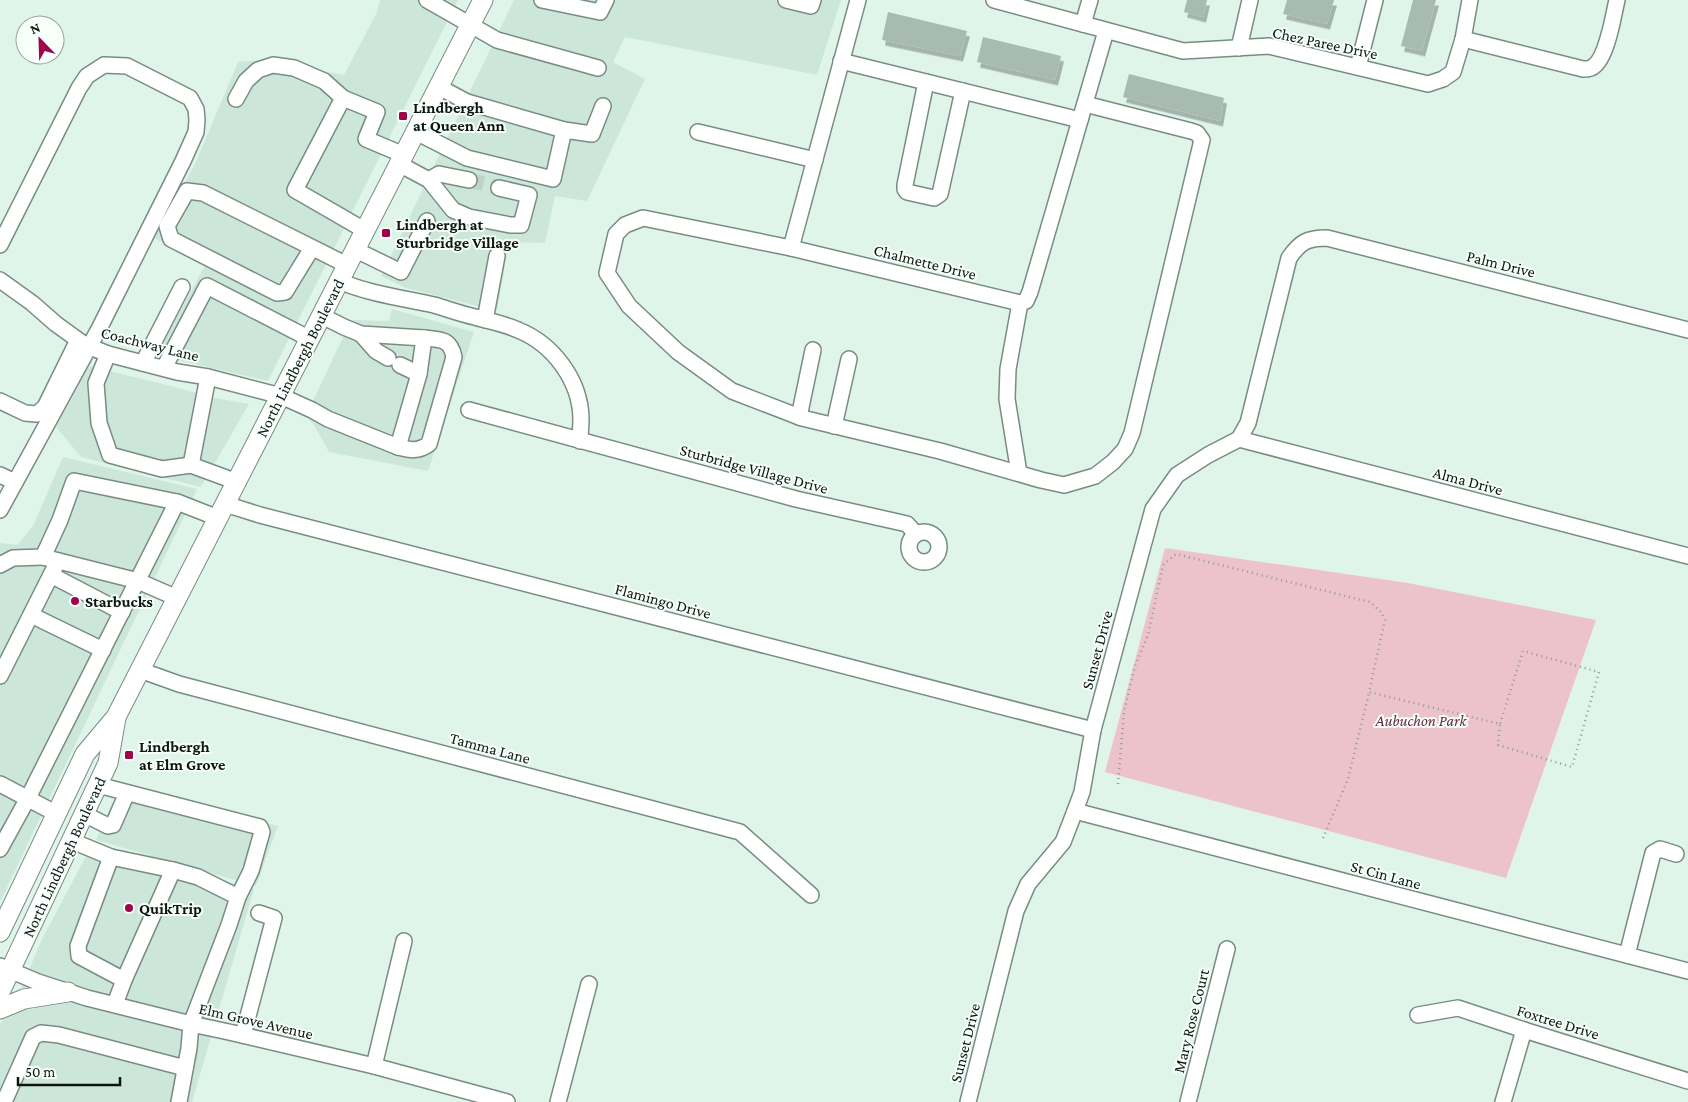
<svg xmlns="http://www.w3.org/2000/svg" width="1688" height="1102" font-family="'Crimson Pro',serif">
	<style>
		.built { fill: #cce7d9 }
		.green { fill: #ecc2cb }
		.building { fill: #a7bbb0; filter: url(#shadow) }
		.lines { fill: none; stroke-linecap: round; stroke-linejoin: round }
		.minor-tunnel { stroke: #c0d3c9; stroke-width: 15; stroke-dasharray: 15 8; stroke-linecap: butt }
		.minor-casing { stroke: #798c82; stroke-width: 18 }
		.major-casing { stroke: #798c82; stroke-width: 21 }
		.path { stroke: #8d9c94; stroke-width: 2.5; stroke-dasharray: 1 4; stroke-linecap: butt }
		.minor { stroke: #fff; stroke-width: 15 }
		.major { stroke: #fff; stroke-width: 19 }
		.poi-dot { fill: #9e034b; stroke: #f6fffa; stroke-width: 2 }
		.labels { text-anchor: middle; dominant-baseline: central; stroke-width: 4; stroke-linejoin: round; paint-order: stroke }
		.street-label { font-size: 16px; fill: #0e1511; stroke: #f6fffa }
		.poi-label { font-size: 16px; font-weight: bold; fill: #0e1511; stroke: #f6fffa; text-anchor: start }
		.park-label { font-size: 16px; font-style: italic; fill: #682b3d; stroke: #f6fffa }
	</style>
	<defs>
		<filter id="shadow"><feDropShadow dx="3" dy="5.5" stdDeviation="0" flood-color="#0004"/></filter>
	</defs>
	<rect width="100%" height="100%" fill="#e0f5ea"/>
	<g class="built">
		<polygon points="380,0 458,0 268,381 156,355 206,264 154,238 195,164 238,62 262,60 344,75 376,14"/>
		<polygon points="514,0 841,0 817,75 625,37 613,62 645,79 587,201 555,196 545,243 509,242 497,311 406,288 381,276"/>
		<polygon points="392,309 474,332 428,471 329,452 314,425 306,416 351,320 389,321"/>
		<polygon points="89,366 175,387 215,398 249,404 201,487 81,457 56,427"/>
		<polygon points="63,457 197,489 0,902 0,543 17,545 33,526"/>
		<polygon points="119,787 278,826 256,886 96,840"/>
		<polygon points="93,843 254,889 192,1102 0,1102 0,1024 13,1008 42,939"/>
	</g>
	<polygon class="green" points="1165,548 1408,583 1596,620 1506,878 1105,772"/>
	<g class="building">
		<polygon points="1187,0 1207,0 1203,17 1184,12"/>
		<polygon points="1287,0 1334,0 1327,24 1283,14"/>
		<polygon points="1413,0 1436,0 1422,51 1401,46"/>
		<polygon points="888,12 967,31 960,56 882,40"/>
		<polygon points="983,37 1061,56 1055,80 977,62"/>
		<polygon points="1129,74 1224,98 1220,121 1123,97"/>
	</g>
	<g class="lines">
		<polyline class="minor-tunnel" points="469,180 499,188"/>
		<g class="minor-casing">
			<g id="minor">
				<polyline points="427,0 497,40 598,68"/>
				<polyline points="542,0 600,12 606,0"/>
				<polyline points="786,0 811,6 813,0"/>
				<polyline points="858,0 791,248 1020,303 1026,301 1030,292 1106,31"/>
				<polyline points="994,0 1183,51 1269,46 1428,84 1443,79 1453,72 1463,39 1470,0"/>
				<polyline points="1083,24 1090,0"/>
				<path d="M1463 39 1583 69C1586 69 1589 69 1591 68 1607 61 1613 16 1617 0"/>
				<polyline points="1239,48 1250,0"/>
				<polyline points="841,61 1080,120"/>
				<polyline points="1358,67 1375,0"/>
				<polyline points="926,82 905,185 905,189 907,192 934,198 940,194 963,91"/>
				<polyline points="236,99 246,81 258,70 273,65 294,68 324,81 343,98"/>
				<polyline points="564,130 592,134 603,106"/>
				<polyline points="416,132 467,158 553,179 564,130 467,102 439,87"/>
				<polyline points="698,132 815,160"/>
				<polyline points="399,164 429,180 453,210 469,217 510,225 521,225 529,195 499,188"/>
				<polyline points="429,180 439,174 469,180"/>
				<polyline points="366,231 295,190 343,98 377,112 366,139 404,155"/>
				<polyline points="0,245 79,88 87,76 104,65 127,66 190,98 196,109 197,120 196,132 183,161 100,327 0,510"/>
				<polyline points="312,248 285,292 277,293 171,239 167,226 187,191 203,193 347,265"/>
				<polyline points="791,248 643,218 625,225 616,234 607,273 629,306 678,352 732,391 802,418 940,451 1041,480 1064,485 1095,476 1113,462 1125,449 1132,433 1202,140 1197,133 1191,131 1085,104"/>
				<polyline points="356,250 401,272 427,221"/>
				<polyline points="0,280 32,303 56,324 85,345 108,354 177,372 208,377 281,396 312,410 328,419 398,447 419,374 424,338 361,334 344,327 322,316"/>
				<path d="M339 281C370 294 402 298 434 305 448 309 461 314 475 317 489 321 505 324 518 330 553 344 580 380 581 418 581 426 580 433 580 441"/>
				<polyline points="485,320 497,256"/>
				<polyline points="361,334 376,351 388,358"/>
				<polyline points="108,354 96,383 99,423 110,455 162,469 191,465 237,482"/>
				<polyline points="143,363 182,287"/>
				<polyline points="400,365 419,374"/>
				<polyline points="164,368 207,286 310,339"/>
				<polyline points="0,401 25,413 37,414 45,407 78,340"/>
				<polyline points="469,410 796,499 907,524 916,534"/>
				<polyline points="799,417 813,350"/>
				<polyline points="834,426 849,359"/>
				<polyline points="1239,439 1688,556"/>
				<path d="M398 447C410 450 418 452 429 444L454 357C450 338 441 340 424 338"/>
				<polyline points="191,465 208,377"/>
				<polyline points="1019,473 1007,399 1008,369 1020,303"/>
				<polyline points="0,475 15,482"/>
				<polyline points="225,504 260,515 1093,730"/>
				<circle cx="924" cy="547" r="15"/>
				<polyline points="43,557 138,581 177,598"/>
				<polyline points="0,565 13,558 43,557 60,520 74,481 177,502"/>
				<polyline points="51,575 122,612"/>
				<polyline points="31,615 103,650"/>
				<polyline points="140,670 179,684 740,832 811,895"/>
				<polyline points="0,676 58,561"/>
				<polyline points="0,784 57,814"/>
				<polyline points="98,785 260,827 262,832 251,871 238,897"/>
				<polyline points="1075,811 1688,971"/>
				<polyline points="84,814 108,826 113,825 127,793"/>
				<polyline points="72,841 111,857 173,870 198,877 238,897 229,925 191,1024 189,1048 179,1102"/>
				<polyline points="0,849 28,798 177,502 218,518"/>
				<polyline points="111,857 78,946 79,956 124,980 115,1004"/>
				<polyline points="1627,955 1653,853 1660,849 1676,854"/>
				<polyline points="0,966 38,982 87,998 191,1024 229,1032 374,1066 507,1102"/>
				<polyline points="124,980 173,870"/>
				<polyline points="1418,1015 1458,1008 1524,1030 1688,1081"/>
				<polyline points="243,1035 274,918 259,913"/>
				<polyline points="374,1066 404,941"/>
				<polyline points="4,1102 33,1037 41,1033 59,1035 185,1068"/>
				<polyline points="558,1102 589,984"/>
				<path d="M968 1102 1016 911 1028 884 1063 842 1075 811 1082 792 1093 730 1153 509 1177 475 1208 455 1239 439 1248 423 1289 258C1300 242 1307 238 1327 238L1688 330"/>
				<polyline points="1188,1102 1227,949"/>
				<polyline points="1503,1102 1524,1030"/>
			</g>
		</g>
		<g class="major-casing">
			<g id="major">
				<polyline points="0,932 85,754 116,717 483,0"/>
				<polyline points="0,992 108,763 116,718"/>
				<polyline points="0,1009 24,999 68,992"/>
			</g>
		</g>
		<g class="path">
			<polyline points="1118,784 1124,712 1135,666 1148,635 1163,565 1176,554 1370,602 1381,612 1385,620 1369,692 1500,724 1498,745 1572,767 1599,672 1523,651 1500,724"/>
			<polyline points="1323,838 1348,779 1369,693"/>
		</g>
		<use href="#minor" class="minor"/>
		<use href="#major" class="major"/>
	</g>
	<g class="poi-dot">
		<rect x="398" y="111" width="10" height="10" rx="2.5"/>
		<rect x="381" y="228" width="10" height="10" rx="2.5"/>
		<circle cx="75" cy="601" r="5"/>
		<rect x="124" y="750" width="10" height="10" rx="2.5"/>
		<circle cx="129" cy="908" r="5"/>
	</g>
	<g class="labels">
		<g class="street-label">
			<text transform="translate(1325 43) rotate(12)">Chez Paree Drive</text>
			<text transform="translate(925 262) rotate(14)">Chalmette Drive</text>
			<text transform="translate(1501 264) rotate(14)">Palm Drive</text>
			<text transform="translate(150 344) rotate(14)">Coachway Lane</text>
			<text transform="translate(300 358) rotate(-63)">North Lindbergh Boulevard</text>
			<text transform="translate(754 469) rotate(15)">Sturbridge Village Drive</text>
			<text transform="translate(1468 481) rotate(15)">Alma Drive</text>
			<text transform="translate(663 601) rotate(15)">Flamingo Drive</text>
			<text transform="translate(1097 650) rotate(-75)">Sunset Drive</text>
			<text transform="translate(490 748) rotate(15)">Tamma Lane</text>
			<text transform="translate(64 857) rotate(-65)">North Lindbergh Boulevard</text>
			<text transform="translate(1386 875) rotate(15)">St Cin Lane</text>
			<text transform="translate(256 1021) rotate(13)">Elm Grove Avenue</text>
			<text transform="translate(1191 1021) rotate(-76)">Mary Rose Court</text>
			<text transform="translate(1558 1022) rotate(17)">Foxtree Drive</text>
			<text transform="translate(965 1043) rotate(-76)">Sunset Drive</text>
		</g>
		<g class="poi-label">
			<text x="413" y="107">Lindbergh<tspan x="413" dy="18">at Queen Ann</tspan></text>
			<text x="396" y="224">Lindbergh at<tspan x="396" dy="18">Sturbridge Village</tspan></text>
			<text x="85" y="601">Starbucks</text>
			<text x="139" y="746">Lindbergh<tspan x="139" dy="18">at Elm Grove</tspan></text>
			<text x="139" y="908">QuikTrip</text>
		</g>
		<g class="park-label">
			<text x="1421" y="720">Aubuchon Park</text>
		</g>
	</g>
	<g transform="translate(40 40) rotate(337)"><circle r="24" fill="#f6fffa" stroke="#99a19d"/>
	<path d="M0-4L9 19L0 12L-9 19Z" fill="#9e034b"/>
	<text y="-8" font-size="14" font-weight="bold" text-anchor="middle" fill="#0e1511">N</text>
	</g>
	<path d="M18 1077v8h102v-8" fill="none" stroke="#0e1511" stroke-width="2.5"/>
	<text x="25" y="1077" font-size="15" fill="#0e1511" stroke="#f6fffa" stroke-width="4" paint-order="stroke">50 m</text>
</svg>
